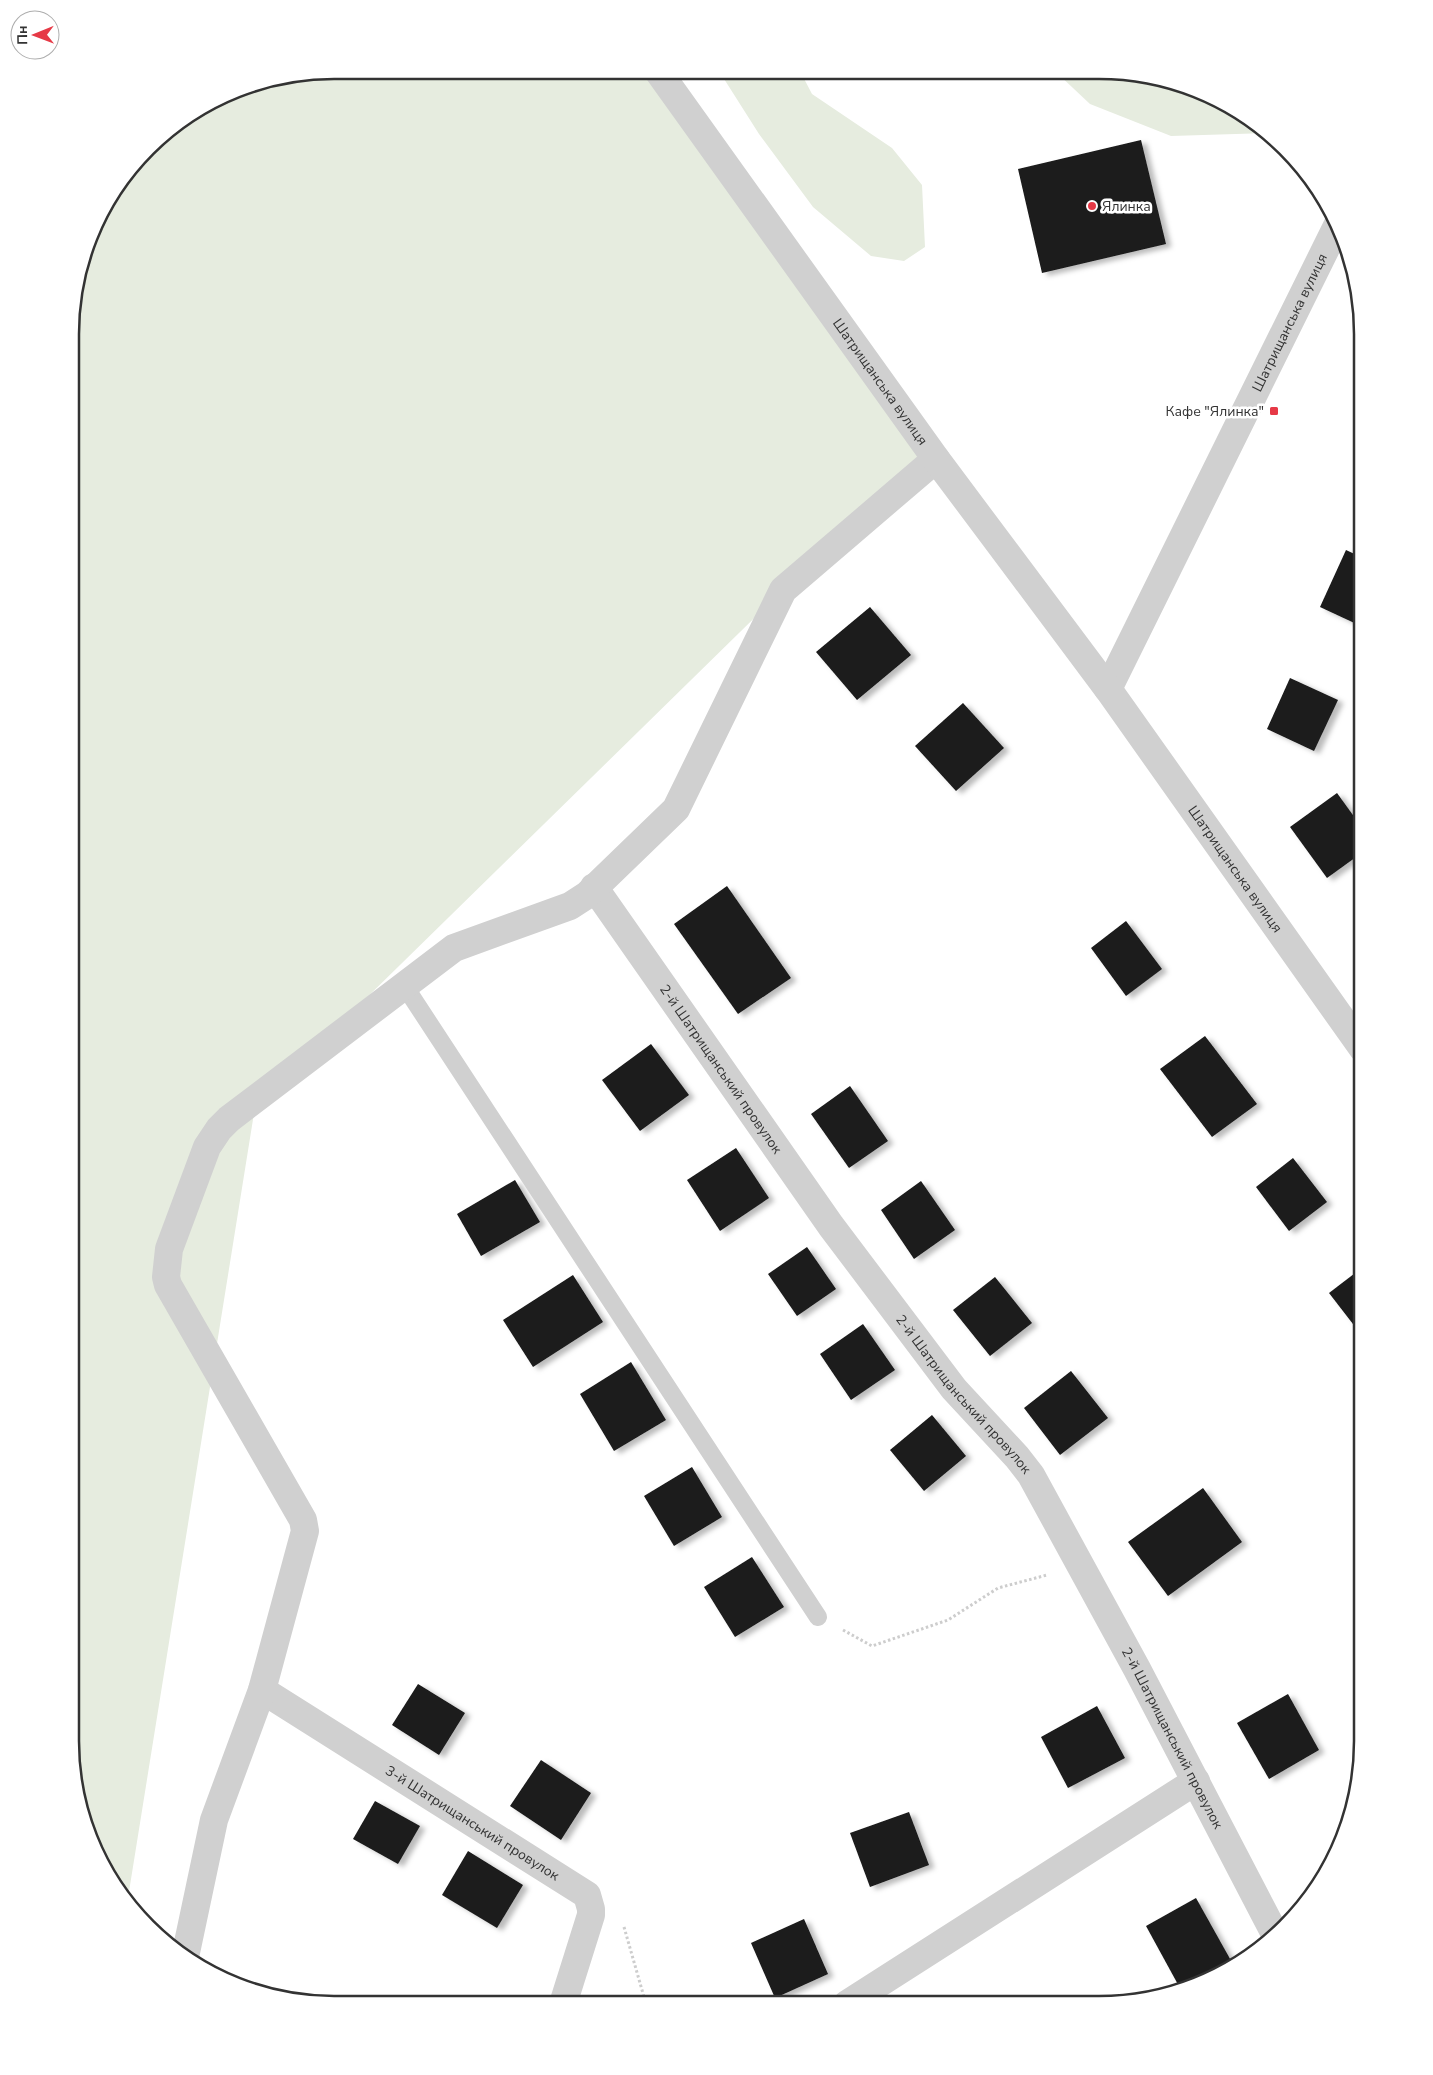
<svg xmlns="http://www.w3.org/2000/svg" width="1433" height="2075" font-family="'Nunito Sans',sans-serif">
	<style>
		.green { fill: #e6ecdf }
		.building { fill: #1a1a1a; filter: url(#shadow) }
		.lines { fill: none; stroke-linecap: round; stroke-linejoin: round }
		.path { stroke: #cdcdcd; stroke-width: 3; stroke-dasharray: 2.5 2.5; stroke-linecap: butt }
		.service { stroke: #d0d0d0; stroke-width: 18 }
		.minor { stroke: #d0d0d0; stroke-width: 28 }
		.tertiary { stroke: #d0d0d0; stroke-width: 28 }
		.poi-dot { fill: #e63946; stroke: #fff; stroke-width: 2 }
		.labels { text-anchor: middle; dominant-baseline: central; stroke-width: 5; stroke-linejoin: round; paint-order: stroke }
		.poi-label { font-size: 14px; fill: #333; stroke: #fff; text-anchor: start }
		.street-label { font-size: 14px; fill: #333; stroke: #fff }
		.rim { fill: none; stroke: #333; stroke-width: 2.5 }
	</style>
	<defs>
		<filter id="shadow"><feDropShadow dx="5.5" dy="3" stdDeviation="2.5" flood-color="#0004"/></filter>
	</defs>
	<rect width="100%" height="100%" fill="#fff"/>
	<g class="green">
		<polygon points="334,70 658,71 936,459 783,590 255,1107 127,1904 97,1858 75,1793 70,1741 72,299 105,202 160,135 249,84"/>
		<polygon points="719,71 800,71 812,94 892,148 922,185 925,247 904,261 871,256 813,207 759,134"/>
		<polygon points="1056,72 1134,72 1200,90 1260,124 1268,133 1171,136 1090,104"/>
	</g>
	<g class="building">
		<polygon points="1141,140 1166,244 1042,273 1018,169"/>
		<polygon points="1346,550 1363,558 1363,627 1320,607"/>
		<polygon points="870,607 911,655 857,700 816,652"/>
		<polygon points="1290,678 1338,700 1314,751 1267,729"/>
		<polygon points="963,703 1004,748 956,791 915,746"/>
		<polygon points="1337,793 1363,829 1363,852 1327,878 1290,827"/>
		<polygon points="727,886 791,978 738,1014 674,924"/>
		<polygon points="1126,921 1162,969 1126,996 1091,948"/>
		<polygon points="1205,1036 1257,1104 1212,1137 1160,1069"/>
		<polygon points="651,1044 689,1095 640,1131 602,1080"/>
		<polygon points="850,1086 888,1141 849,1168 811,1114"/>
		<polygon points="736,1148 769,1198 720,1231 687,1180"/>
		<polygon points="1293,1158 1327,1202 1289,1231 1256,1187"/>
		<polygon points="515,1180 540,1222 481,1256 457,1214"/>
		<polygon points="921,1181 955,1230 914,1259 881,1210"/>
		<polygon points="807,1247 836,1289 797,1316 768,1274"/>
		<polygon points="1363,1267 1363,1337 1329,1293"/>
		<polygon points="573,1275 603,1322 533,1367 503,1320"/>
		<polygon points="995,1277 1032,1323 990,1356 953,1310"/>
		<polygon points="863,1324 895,1370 851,1400 820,1354"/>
		<polygon points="631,1362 666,1420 614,1451 580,1394"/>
		<polygon points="1071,1371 1108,1418 1060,1455 1024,1408"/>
		<polygon points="932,1415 966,1456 924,1491 890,1450"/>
		<polygon points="692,1467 722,1517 674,1546 644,1496"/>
		<polygon points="1203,1488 1242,1542 1168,1596 1128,1542"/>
		<polygon points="752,1557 784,1607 735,1637 704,1587"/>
		<polygon points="418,1684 465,1713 439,1755 392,1725"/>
		<polygon points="1288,1694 1319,1750 1269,1779 1237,1723"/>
		<polygon points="1097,1706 1125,1758 1068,1788 1041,1737"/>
		<polygon points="541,1760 591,1793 561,1840 510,1806"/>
		<polygon points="375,1801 420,1826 398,1864 353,1839"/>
		<polygon points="909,1812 929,1865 870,1887 850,1833"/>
		<polygon points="468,1851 523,1885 497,1928 442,1895"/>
		<polygon points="1196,1898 1234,1966 1216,1978 1181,1990 1146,1926"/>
		<polygon points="804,1919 828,1974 775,1998 751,1943"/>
		<polygon points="1028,1997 1032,2005 1014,2005"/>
	</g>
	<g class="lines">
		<g class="path">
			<polyline points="843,1630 872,1646 948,1620 998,1588 1047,1575"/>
			<polyline points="624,1927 646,2004"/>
		</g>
		<polyline class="service" points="404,985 818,1617"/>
		<g class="minor">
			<path id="s1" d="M1108 689 1338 224"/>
			<path id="s2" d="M594 887 831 1226 954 1389 1017 1457 1031 1475 1137 1669 1276 1936"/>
			<path id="s3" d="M262 1690 587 1895 591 1909V1915L563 2004"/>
			<polyline points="185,1957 214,1820 262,1690 305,1531 303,1520 168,1285 166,1277 169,1249 207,1147 219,1129 229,1119 454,948 570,906 587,895 676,809 783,590 936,459"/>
			<polyline points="847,2004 1196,1781"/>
		</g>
		<path class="tertiary" id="s4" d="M658 71 936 459 1108 689 1363 1049"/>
	</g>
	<g class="poi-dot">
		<circle cx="1092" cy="206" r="5"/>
		<rect x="1269" y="406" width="10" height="10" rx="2.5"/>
	</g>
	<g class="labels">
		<g class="poi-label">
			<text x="1102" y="206">Ялинка</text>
			<text x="1264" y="411" text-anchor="end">Кафе "Ялинка"</text>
		</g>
		<g class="street-label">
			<text stroke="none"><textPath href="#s1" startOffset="409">Шатрищанська вулиця</textPath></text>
			<text stroke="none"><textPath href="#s4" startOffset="382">Шатрищанська вулиця</textPath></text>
			<text stroke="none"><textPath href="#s4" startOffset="985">Шатрищанська вулиця</textPath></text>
			<text stroke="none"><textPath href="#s2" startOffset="222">2-й Шатрищанський провулок</textPath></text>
			<text stroke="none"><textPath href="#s2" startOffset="628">2-й Шатрищанський провулок</textPath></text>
			<text stroke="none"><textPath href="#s2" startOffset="1032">2-й Шатрищанський провулок</textPath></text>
			<text stroke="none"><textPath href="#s3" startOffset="249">3-й Шатрищанський провулок</textPath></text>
		</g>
	</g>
	<path d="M0 0H1433V2075H0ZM334 79H1099A255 255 0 0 1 1354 334V1741A255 255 0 0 1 1099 1996H334A255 255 0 0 1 79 1741V334A255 255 0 0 1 334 79Z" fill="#fff" fill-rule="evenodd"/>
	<path class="rim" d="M334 79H1099A255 255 0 0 1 1354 334V1741A255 255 0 0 1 1099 1996H334A255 255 0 0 1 79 1741V334A255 255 0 0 1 334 79Z"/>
	<g transform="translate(35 35) rotate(269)"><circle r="24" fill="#ffffff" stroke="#adadad"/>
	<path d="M0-4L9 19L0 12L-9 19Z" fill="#e63946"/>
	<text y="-8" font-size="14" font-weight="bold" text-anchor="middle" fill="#333333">Пн</text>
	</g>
</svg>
